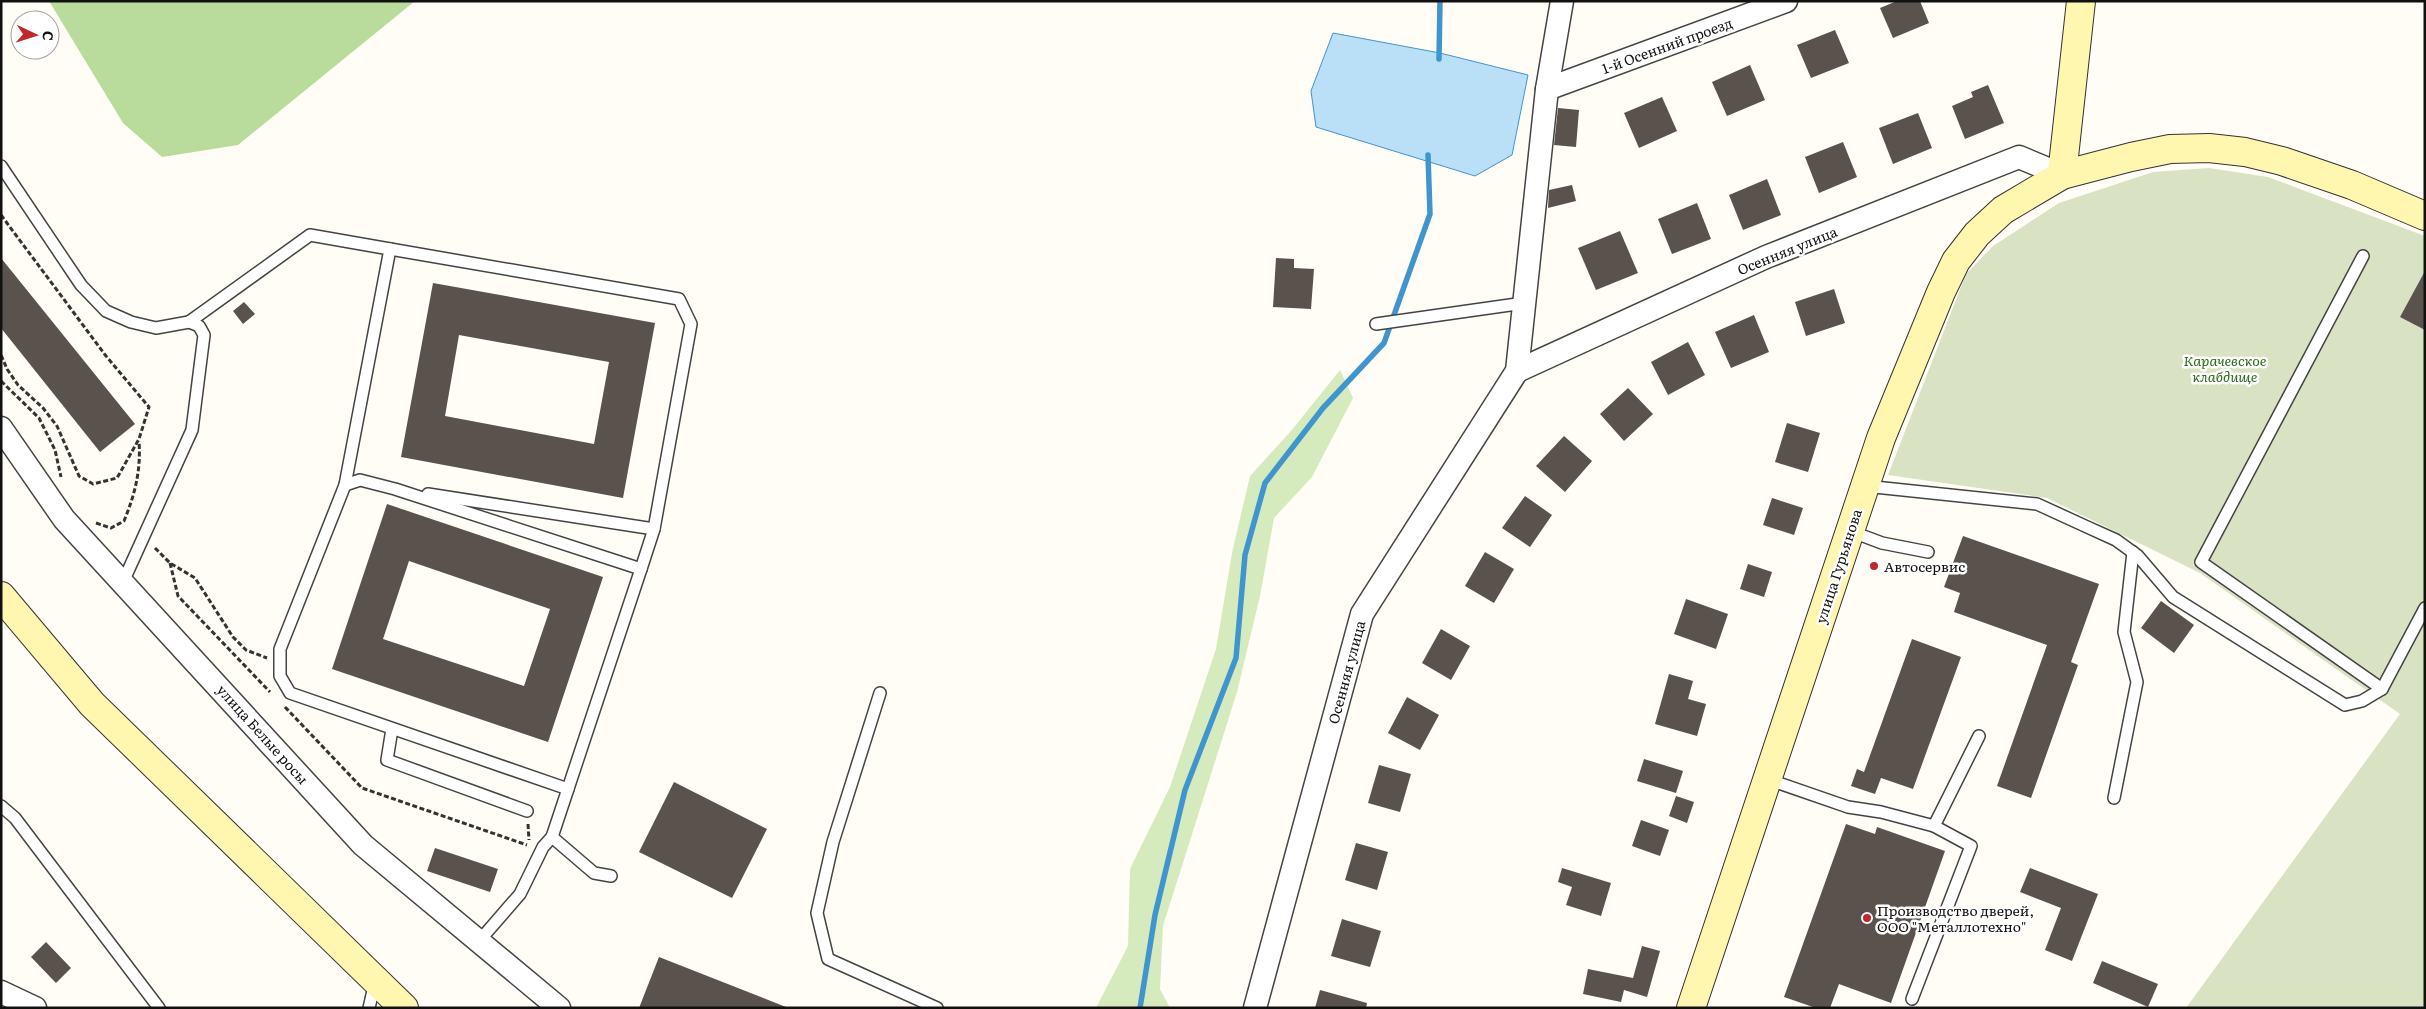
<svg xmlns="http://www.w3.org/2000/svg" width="2426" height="1009" font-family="Literata,serif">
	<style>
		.green { fill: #d5ebbd }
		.forest { fill: #b9dc9c }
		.cemetery { fill: #d9e3c4 }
		.water { fill: #b9e0f7; stroke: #3f96cf }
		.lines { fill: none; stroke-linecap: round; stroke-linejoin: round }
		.stream { stroke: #3f96cf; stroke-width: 5.5 }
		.building { fill: #5a524d; fill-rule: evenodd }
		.lane-casing { stroke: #444; stroke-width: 14 }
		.street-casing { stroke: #444; stroke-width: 25 }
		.secondary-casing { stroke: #333; stroke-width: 30 }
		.path { stroke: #333; stroke-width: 3; stroke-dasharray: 5 2.5; stroke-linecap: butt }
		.lane { stroke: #fff; stroke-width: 11 }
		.street { stroke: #fff; stroke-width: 22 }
		.secondary { stroke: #fff6b0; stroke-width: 28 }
		.poi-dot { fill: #c4262e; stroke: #fff; stroke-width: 2 }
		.labels { text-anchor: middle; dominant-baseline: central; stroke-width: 5; stroke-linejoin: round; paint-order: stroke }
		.street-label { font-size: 14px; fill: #111; stroke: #fff }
		.park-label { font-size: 14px; font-style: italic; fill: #2f6b1f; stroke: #fff }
		.poi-label { font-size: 14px; fill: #111; stroke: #fff; text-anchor: start }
	</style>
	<rect width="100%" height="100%" fill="#fffdf5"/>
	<polygon class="green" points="1340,370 1353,398 1312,477 1274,518 1260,596 1237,692 1163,926 1160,989 1170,1008 1096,1008 1128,946 1130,869 1170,787 1216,649 1232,553 1250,476 1291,431"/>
	<polygon class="forest" points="49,1 415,1 238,145 162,157 123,123"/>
	<polygon class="cemetery" points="2209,168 2268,177 2425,236 2425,1008 2186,1008 2400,714 2200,573 2047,498 1888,475 1966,274 1993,246 2059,203 2153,172"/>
	<polygon class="water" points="1333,33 1440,53 1528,75 1512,155 1475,176 1316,127 1311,91"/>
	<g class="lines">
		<g class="stream">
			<polyline points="1439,59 1440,1"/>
			<polyline points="1140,1008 1155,915 1185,790 1236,658 1245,555 1265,483 1323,408 1384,343 1430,214 1428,155"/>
		</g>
	</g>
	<g class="building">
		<polygon points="1897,1 1920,1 1929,23 1893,38 1880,8"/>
		<polygon points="1835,30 1849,63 1811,78 1797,45"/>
		<polygon points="1750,65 1765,100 1727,116 1712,82"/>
		<polygon points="1988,85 2004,123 1965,139 1952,106 1973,97 1971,92"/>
		<polygon points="1662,97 1677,131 1639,148 1624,113"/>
		<polygon points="1558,108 1579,110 1576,147 1554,145"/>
		<polygon points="1918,113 1932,148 1893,164 1879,128"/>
		<polygon points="1843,142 1857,177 1819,193 1805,157"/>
		<polygon points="1767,179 1781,215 1743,230 1729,195"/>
		<polygon points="1572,185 1576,201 1548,208 1549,190"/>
		<polygon points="1697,203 1711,239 1672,254 1658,219"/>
		<polygon points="1620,231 1638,273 1596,290 1578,248"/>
		<polygon points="1,258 135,424 100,452 1,328"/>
		<polygon points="1276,258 1294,259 1294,268 1314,269 1311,309 1273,307"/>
		<polygon points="2425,271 2425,330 2400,317"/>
		<path d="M433 283 655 323 623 498 401 457ZM459 335 609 362 594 444 445 416Z"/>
		<polygon points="1834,289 1845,323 1806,336 1795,302"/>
		<polygon points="244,302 255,314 243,324 233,311"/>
		<polygon points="1754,315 1769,352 1731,368 1715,332"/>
		<polygon points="1688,342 1705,375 1668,395 1651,362"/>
		<polygon points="1628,388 1653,414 1624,441 1600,414"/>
		<polygon points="1787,423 1820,433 1808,472 1775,462"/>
		<polygon points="1564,436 1592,461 1565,492 1536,466"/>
		<polygon points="1525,496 1552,515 1530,547 1502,528"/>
		<polygon points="1772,498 1803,508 1794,535 1763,525"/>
		<path d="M387 504 603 577 548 742 332 669ZM409 561 550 609 524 686 383 639Z"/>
		<polygon points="1963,536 2099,584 2071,662 2078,665 2031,798 1997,786 2047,645 1954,612 1960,593 1944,587"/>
		<polygon points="1485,552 1514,569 1494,603 1465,586"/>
		<polygon points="1748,564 1772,572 1764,597 1740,589"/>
		<polygon points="1686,599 1728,614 1716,649 1674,634"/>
		<polygon points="2161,601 2194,625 2174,653 2141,628"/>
		<polygon points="1441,629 1470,646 1451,680 1422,663"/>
		<polygon points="1912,639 1961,657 1913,789 1881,778 1875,794 1851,786 1857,769 1864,772"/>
		<polygon points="1669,674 1693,681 1688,699 1706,704 1697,736 1655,724"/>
		<polygon points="1407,697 1439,715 1420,750 1388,733"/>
		<polygon points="1644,759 1683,771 1676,793 1637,781"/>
		<polygon points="1379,765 1411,774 1400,812 1368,803"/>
		<polygon points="674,782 767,829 732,898 639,852"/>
		<polygon points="1676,796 1694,802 1687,823 1669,816"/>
		<polygon points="1641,820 1669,830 1660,856 1632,846"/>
		<polygon points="1846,824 1875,834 1877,827 1945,851 1891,1003 1839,984 1830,1008 1816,1008 1784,997"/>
		<polygon points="1356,843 1388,852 1377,890 1345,880"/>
		<polygon points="435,848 498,869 490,892 427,871"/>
		<polygon points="1562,868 1611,883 1601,916 1566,905 1572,887 1558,882"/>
		<polygon points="2030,868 2098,894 2072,961 2045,950 2061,908 2020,892"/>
		<polygon points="1342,919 1381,931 1370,967 1331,956"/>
		<polygon points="46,942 71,968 56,983 31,957"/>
		<polygon points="1642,946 1660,951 1647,997 1624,990 1621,1002 1583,994 1588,969 1633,978"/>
		<polygon points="659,957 786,1007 785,1008 639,1008"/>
		<polygon points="2102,961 2158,984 2148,1007 2093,983"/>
		<polygon points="1320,990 1367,1003 1366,1008 1315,1008"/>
	</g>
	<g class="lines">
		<g class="lane-casing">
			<g id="lane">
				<polyline points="1,166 81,285 106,311 131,322 156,328 189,322 199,326 204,335 192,430 123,582"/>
				<polyline points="390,249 679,299 691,324 654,529 641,569"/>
				<polyline points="2363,256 2201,562 2382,689 2425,608"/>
				<polyline points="189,322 310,235 390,249 345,485 280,649 280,676 290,693 568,789"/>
				<polyline points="1376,324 1524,303"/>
				<polyline points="345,485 360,480 395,489 641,569 552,837 594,873 611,876"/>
				<polyline points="1865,486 2037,504 2085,526 2116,540 2138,556 2173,597 2345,705 2362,701 2382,689"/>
				<polyline points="428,494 654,529"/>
				<polyline points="1850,531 1882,543 1928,552"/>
				<polyline points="880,693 833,842 817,913 828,959 937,1008"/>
				<polyline points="392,729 387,760 527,811"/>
				<polyline points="1767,779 1848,807 1881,812 1934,826 1979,736"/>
				<polyline points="2114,798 2137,682 2124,632 2133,552"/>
				<polyline points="1,806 15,818 159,1008"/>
				<polyline points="480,940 520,894 543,847 552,837"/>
				<polyline points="1912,999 1971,846 1934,826"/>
				<polyline points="369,1008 375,982"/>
			</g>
		</g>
		<g class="street-casing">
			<g id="street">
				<polyline points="1547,89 1786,1"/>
				<polyline points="1517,371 1766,257 2019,157 2062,175"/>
				<polyline points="1,428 64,519 363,845 559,1008"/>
				<polyline points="1,992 35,1008"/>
				<polyline points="1255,1008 1362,614 1517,371 1547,89 1562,1"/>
			</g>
		</g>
		<g class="secondary-casing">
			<g id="secondary">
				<polyline points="2062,175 2081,1"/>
				<polyline points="1,596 92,704 404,1008"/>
				<polyline points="1691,1008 1881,438 1941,292 1956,261 1977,234 2003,210 2062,175 2131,157 2170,149 2209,148 2245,152 2282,161 2352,185 2425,216"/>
			</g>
		</g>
		<g class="path">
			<polyline points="1,215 106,356 149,407 139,439 117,478 93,484 79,476 57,426 43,408 18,385 7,369 1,355"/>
			<polyline points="1,381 39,418 55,450 61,477"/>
			<path d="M96 523 111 528 124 521C135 494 141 471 139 441"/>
			<polyline points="155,548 170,563 195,578 233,637 246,650 267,658"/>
			<polyline points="170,563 178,596 270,692"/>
			<polyline points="285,707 362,788 527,845"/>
			<polyline points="528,824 529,840"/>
		</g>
		<use href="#lane" class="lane"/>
		<use href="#street" class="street"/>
		<use href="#secondary" class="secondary"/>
	</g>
	<g class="poi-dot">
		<circle cx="1874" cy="566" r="5"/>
		<circle cx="1867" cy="918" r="5"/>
	</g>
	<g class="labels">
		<g class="street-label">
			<text transform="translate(1667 45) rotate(-20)">1-й Осенний проезд</text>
			<text transform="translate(1787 250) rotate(-22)">Осенняя улица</text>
			<text transform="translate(1838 566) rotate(-72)">улица Гурьянова</text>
			<text transform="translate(1346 672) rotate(-75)">Осенняя улица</text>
			<text transform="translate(263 734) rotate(48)">улица Белые росы</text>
		</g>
		<g class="park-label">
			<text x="2225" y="360">Карачевское<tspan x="2225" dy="16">клабдище</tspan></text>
		</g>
		<g class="poi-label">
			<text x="1884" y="566">Автосервис</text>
			<text x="1877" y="910">Производство дверей,<tspan x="1877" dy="16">ООО "Металлотехно"</tspan></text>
		</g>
	</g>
	<rect width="2426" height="1009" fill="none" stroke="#111111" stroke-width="5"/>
	<g transform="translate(35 35) rotate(94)"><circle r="24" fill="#ffffff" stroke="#a0a0a0"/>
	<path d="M0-4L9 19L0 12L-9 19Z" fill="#c4262e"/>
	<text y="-8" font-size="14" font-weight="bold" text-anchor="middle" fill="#111111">С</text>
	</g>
</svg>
